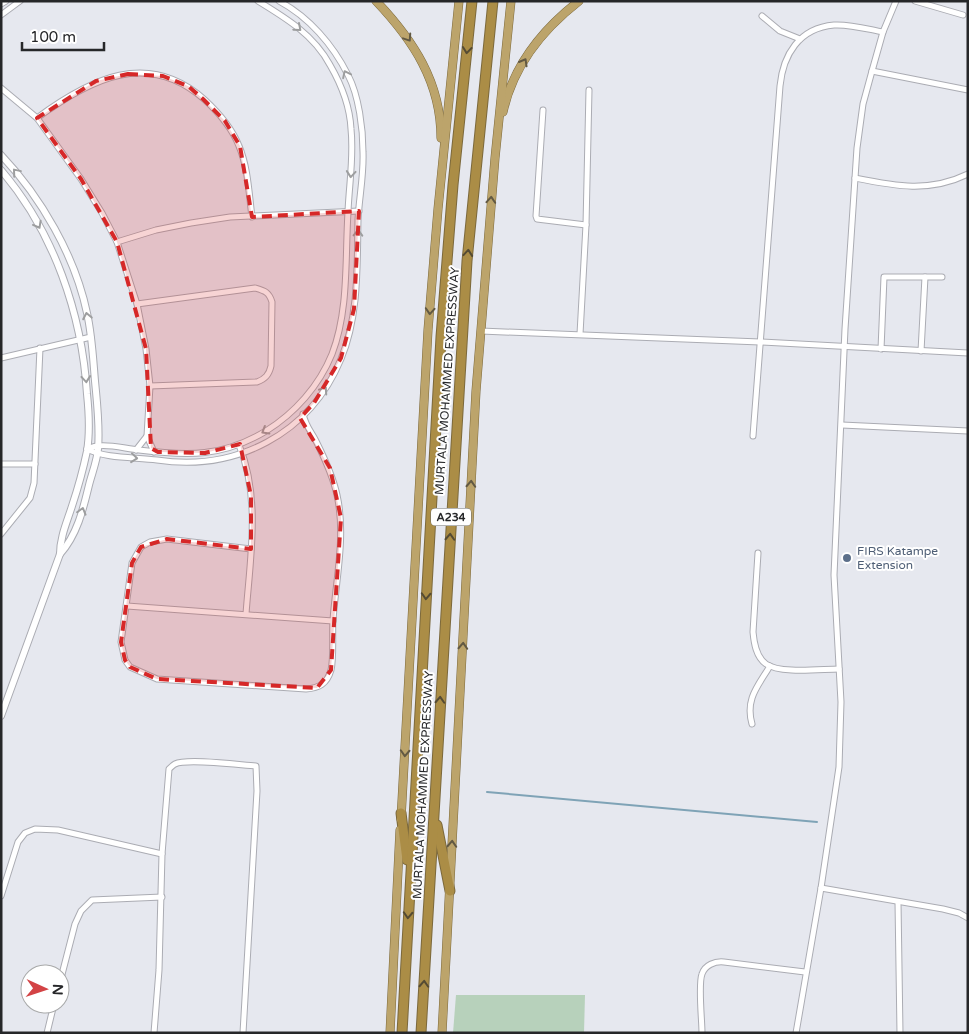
<svg xmlns="http://www.w3.org/2000/svg" width="969" height="1034" font-family="'Varela Round',sans-serif">
	<style>
		.green { fill: #b7d1bb }
		.lines { fill: none; stroke-linecap: round; stroke-linejoin: round }
		.stream { stroke: #7fa3b6; stroke-width: 2 }
		.minor-casing { stroke: #abacb3; stroke-width: 7 }
		.tertiary-casing { stroke: #abacb3; stroke-width: 8 }
		.trunk-casing { stroke: #7c693c; stroke-width: 9 }
		.motorway-casing { stroke: #7c693c; stroke-width: 11 }
		.minor { stroke: #fff; stroke-width: 5 }
		.tertiary { stroke: #fff; stroke-width: 6 }
		.trunk { stroke: #bca46b; stroke-width: 8 }
		.motorway { stroke: #ab8d46; stroke-width: 9 }
		.oneway { stroke: #9d9e9f }
		.oneway2 { stroke: #625943 }
		.oneway3 { stroke: #554b33 }
		.marked { fill: #d62828; fill-opacity: 0.2; stroke: #d62828; stroke-width: 4; stroke-dasharray: 10 6; stroke-linejoin: round }
		.service-dot { fill: #5c6f8a; stroke: #fff; stroke-width: 2 }
		.labels { text-anchor: middle; dominant-baseline: central; stroke-width: 4; stroke-linejoin: round; paint-order: stroke }
		.shield { fill: #fff; stroke: #676869; stroke-width: 1 }
		.shield-label { font-size: 11px; font-weight: bold; fill: #262729 }
		.street-label { font-size: 12px; fill: #262729; stroke: #fff }
		.service-label { font-size: 12px; fill: #4e5e75; stroke: #fff; text-anchor: start }
	</style>
	<rect width="100%" height="100%" fill="#e6e8ef"/>
	<polygon class="green" points="456,995 585,995 584,1033 453,1033"/>
	<g class="lines">
		<polyline class="stream" points="487,792 817,822"/>
		<g class="minor-casing">
			<g id="minor">
				<polyline points="915,1 963,15"/>
				<polyline points="1,4 6,1"/>
				<polyline points="1,15 20,1"/>
				<polyline points="762,16 780,31 800,39"/>
				<polyline points="872,71 968,90"/>
				<polyline points="1,88 37,118 81,179 102,213 117,242 137,304 146,349 150,386 147,436 154,452"/>
				<polyline points="543,110 536,216 537,219 586,225"/>
				<path d="M37 118C90 79 148 49 205 100 219 113 232 128 239 146 248 167 249 194 252 217"/>
				<path d="M855 178C895 186 929 193 968 174"/>
				<polyline points="117,242 156,230 191,223 230,217 359,211"/>
				<path d="M137 304 255 288C265 291 269 292 272 302L271 366C269 375 265 379 257 382L150 386"/>
				<polyline points="481,331 760,342 968,353"/>
				<polyline points="580,334 586,225 589,90"/>
				<polyline points="881,349 884,277 942,277"/>
				<polyline points="921,351 925,277"/>
				<polyline points="1,358 91,337"/>
				<polyline points="842,425 968,431"/>
				<path d="M753 436 780 86C783 55 799 28 834 25 850 24 867 29 883 32"/>
				<path d="M239 445C261 498 250 559 246 614"/>
				<path d="M87 449C106 459 136 457 157 460 236 472 310 434 341 359 359 316 357 266 358 220 359 198 364 175 363 152 363 129 359 96 348 75 333 45 309 17 279 1"/>
				<path d="M87 449C90 448 94 446 98 446 109 444 127 449 139 450 188 456 223 457 266 431 295 413 319 386 332 354 349 310 345 259 348 212 349 185 354 157 351 129 350 108 341 84 330 65 314 35 286 18 258 1"/>
				<polyline points="136,450 147,436"/>
				<polyline points="1,464 35,464"/>
				<polyline points="1,534 30,498 34,483 40,348"/>
				<path d="M251 549 167 539 150 542 141 547 132 563 121 642 125 660 130 667 157 679 306 689C319 688 327 684 331 670 334 658 332 634 333 620 336 579 346 535 337 495 333 476 325 459 316 441 311 431 306 427 303 414"/>
				<path d="M758 553 753 632C754 643 756 657 766 664 780 674 821 669 839 669"/>
				<polyline points="127,606 333,621"/>
				<path d="M752 724C745 699 758 686 770 666"/>
				<polyline points="821,888 943,909 959,913 968,918"/>
				<polyline points="1,896 18,842 25,833 35,829 58,830 162,854"/>
				<polyline points="898,902 900,1033"/>
				<polyline points="60,982 75,924 81,911 92,900 162,897"/>
				<polyline points="47,1033 54,1004"/>
				<path d="M154 1033 159 970 162 854 169 769C170 768 173 765 175 764 187 758 240 765 256 766L257 791 243 1033"/>
				<path d="M702 1033C702 1020 698 984 702 974 705 965 715 961 724 962L805 972"/>
				<polyline points="796,1033 821,888 839,767 841,702 834,575 845,329 857,148 863,104 872,71 883,32 896,1"/>
			</g>
		</g>
		<g class="tertiary-casing">
			<g id="tertiary">
				<path d="M1 155C41 197 75 256 87 313 92 335 93 358 95 381 97 403 100 426 98 449 97 461 92 473 89 485 83 510 77 535 60 554"/>
				<path d="M1 170C54 232 82 314 87 394 89 413 90 433 87 451 83 470 78 488 72 506 67 522 60 537 60 554L1 716"/>
			</g>
		</g>
		<g class="trunk-casing">
			<g id="trunk">
				<path d="M376 1C413 40 441 82 441 138"/>
				<path d="M503 112C513 66 543 29 579 1"/>
				<polyline points="401,819 428,330 438,209 459,1"/>
				<polyline points="390,1033 400,830"/>
				<polyline points="442,1033 476,391 495,158 511,1"/>
			</g>
		</g>
		<g class="motorway-casing">
			<g id="motorway">
				<polyline points="401,813 407,860"/>
				<polyline points="437,825 450,891"/>
				<polyline points="402,1033 441,337 453,185 472,1"/>
				<polyline points="421,1033 467,261 493,1"/>
			</g>
		</g>
		<use href="#minor" class="minor"/>
		<use href="#tertiary" class="tertiary"/>
		<use href="#trunk" class="trunk"/>
		<use href="#motorway" class="motorway"/>
	</g>
	<defs><path id="oneway-chevron" d="M-2-3.5L2.5 0L-2 3.5" fill="none" stroke-width="1.6" stroke-linecap="round" stroke-linejoin="round" transform="scale(1.25)"/></defs>
	<g class="oneway">
		<use href="#oneway-chevron" transform="translate(298 28) rotate(41)"/>
		<use href="#oneway-chevron" transform="translate(346 74) rotate(-116)"/>
		<use href="#oneway-chevron" transform="translate(16 172) rotate(-130)"/>
		<use href="#oneway-chevron" transform="translate(351 174) rotate(95)"/>
		<use href="#oneway-chevron" transform="translate(38 225) rotate(61)"/>
		<use href="#oneway-chevron" transform="translate(358 233) rotate(-88)"/>
		<use href="#oneway-chevron" transform="translate(87 316) rotate(-101)"/>
		<use href="#oneway-chevron" transform="translate(86 379) rotate(85)"/>
		<use href="#oneway-chevron" transform="translate(324 390) rotate(-56)"/>
		<use href="#oneway-chevron" transform="translate(265 431) rotate(149)"/>
		<use href="#oneway-chevron" transform="translate(134 458) rotate(6)"/>
		<use href="#oneway-chevron" transform="translate(82 511) rotate(-74)"/>
	</g>
	<g class="oneway2">
		<use href="#oneway-chevron" transform="translate(408 38) rotate(56)"/>
		<use href="#oneway-chevron" transform="translate(524 62) rotate(-60)"/>
		<use href="#oneway-chevron" transform="translate(491 200) rotate(-86)"/>
		<use href="#oneway-chevron" transform="translate(430 311) rotate(94)"/>
		<use href="#oneway-chevron" transform="translate(471 484) rotate(-87)"/>
		<use href="#oneway-chevron" transform="translate(463 646) rotate(-87)"/>
		<use href="#oneway-chevron" transform="translate(405 753) rotate(93)"/>
		<use href="#oneway-chevron" transform="translate(452 844) rotate(-87)"/>
	</g>
	<g class="oneway3">
		<use href="#oneway-chevron" transform="translate(467 50) rotate(96)"/>
		<use href="#oneway-chevron" transform="translate(468 253) rotate(-85)"/>
		<use href="#oneway-chevron" transform="translate(450 537) rotate(-87)"/>
		<use href="#oneway-chevron" transform="translate(426 596) rotate(93)"/>
		<use href="#oneway-chevron" transform="translate(440 700) rotate(-87)"/>
		<use href="#oneway-chevron" transform="translate(408 915) rotate(93)"/>
		<use href="#oneway-chevron" transform="translate(424 984) rotate(-87)"/>
	</g>
	<path class="marked" d="M128 74 163 76 188 86 203 99 225 121 240 146 252 217 359 211 354 309 341 358 314 403 300 418 330 468 341 518 331 670 317 688 157 679 130 667 125 660 121 642 132 563 141 547 167 539 251 549V496L240 444 205 453 158 452 151 448 146 349 117 242 81 179 37 118 96 81Z"/>
	<circle class="service-dot" cx="847" cy="558" r="5"/>
	<g class="labels">
		<rect class="shield" x="431" y="508.5" width="40" height="17" rx="4"/>
		<g class="shield-label">
			<text x="451" y="517">A234</text>
		</g>
		<g class="street-label">
			<text transform="translate(447 381) rotate(-86)">MURTALA MOHAMMED EXPRESSWAY</text>
			<text transform="translate(423 785) rotate(-87)">MURTALA MOHAMMED EXPRESSWAY</text>
		</g>
		<g class="service-label">
			<text x="857" y="551">FIRS Katampe<tspan x="857" dy="14">Extension</tspan></text>
		</g>
	</g>
	<rect width="969" height="1034" fill="none" stroke="#262729" stroke-width="5"/>
	<g transform="translate(45 989) rotate(93)"><circle r="24" fill="#ffffff" stroke="#a8a9a9"/>
	<path d="M0-4L9 19L0 12L-9 19Z" fill="#d34345"/>
	<text y="-8" font-size="14" font-weight="bold" text-anchor="middle" fill="#262729">N</text>
	</g>
	<path d="M22 42v8h82v-8" fill="none" stroke="#262729" stroke-width="2.5"/>
	<text x="30" y="42" font-size="15" fill="#262729" stroke="#ffffff" stroke-width="4" paint-order="stroke">100 m</text>
</svg>
